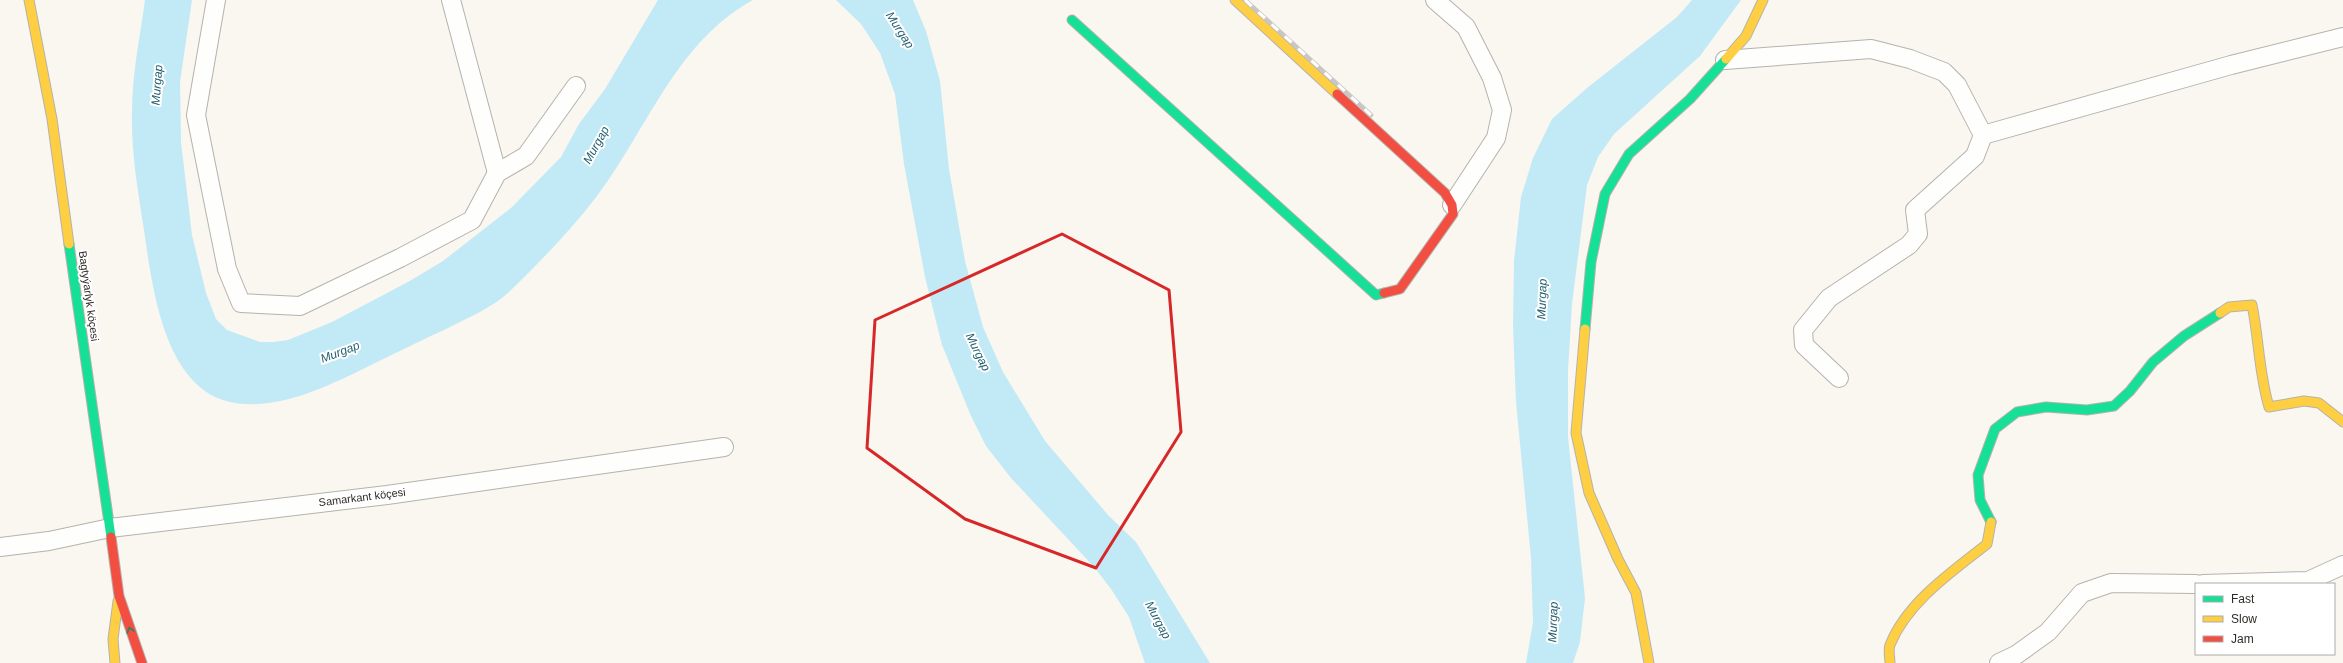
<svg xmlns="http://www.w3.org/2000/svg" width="2343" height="663" font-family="Helvetica,sans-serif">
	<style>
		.water { fill: #c1eaf6 }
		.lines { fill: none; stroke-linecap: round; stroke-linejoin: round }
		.street-casing { stroke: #b6b2ad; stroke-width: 20 }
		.fast-casing { stroke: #b6b2ad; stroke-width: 11 }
		.slow-casing { stroke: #b6b2ad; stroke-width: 11 }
		.jam-casing { stroke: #b6b2ad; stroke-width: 11 }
		.street { stroke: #fefefd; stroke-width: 18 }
		.fast { stroke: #16e098; stroke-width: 9 }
		.slow { stroke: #ffcf43; stroke-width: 9 }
		.jam { stroke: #f24e42; stroke-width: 9 }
		.rail-casing { stroke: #c9c7c6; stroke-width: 4.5 }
		.rail { stroke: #fff; stroke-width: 3; stroke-dasharray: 9; stroke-linecap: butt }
		.oneway { stroke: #228660 }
		.marked { fill: none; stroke: #d62828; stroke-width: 3; stroke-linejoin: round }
		.labels { text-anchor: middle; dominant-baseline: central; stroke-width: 4; stroke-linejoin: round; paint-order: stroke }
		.street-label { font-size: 11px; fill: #2f2c27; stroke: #fff }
		.water-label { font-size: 12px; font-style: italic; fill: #236071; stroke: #fff }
	</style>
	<rect width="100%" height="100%" fill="#faf6f0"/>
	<g class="water">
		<path d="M145 0H192L180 82 181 142 192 235 206 293 216 319 227 330 260 342H274L288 340 332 322 408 282 443 261 511 208 561 157 579 124 605 89 658 0H753C676 42 647 130 597 196 571 230 540 262 509 292 492 308 467 318 446 329 420 341 395 353 369 366 328 386 277 412 230 402 163 387 152 284 144 230 138 191 131 152 132 112 132 75 140 37 145 0Z"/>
		<polygon points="836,0 913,0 926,31 940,81 949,169 965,261 983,327 1003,372 1045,441 1108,515 1136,542 1210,663 1145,663 1129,617 1111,589 1095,568 1011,478 986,446 971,416 942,345 925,277 904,164 895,94 880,53 861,24"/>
		<polygon points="1692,0 1741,0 1700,56 1614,134 1598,157 1587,185 1572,304 1568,370 1568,437 1585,598 1580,642 1573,663 1526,663 1533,622 1531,558 1516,402 1513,327 1514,261 1521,197 1533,158 1552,119 1587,88 1677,17"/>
	</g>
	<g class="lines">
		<g class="street-casing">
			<g id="street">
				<polyline points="216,0 196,115 227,269 241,303 300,306 400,258 472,220 497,173 526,156 576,86"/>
				<polyline points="451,0 497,173"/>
				<polyline points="1435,0 1466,27 1492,78 1502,110 1496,138 1452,205"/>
				<polyline points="1725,60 1871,49 1910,59 1944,72 1957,85 1983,135 1975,156 1915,210 1918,234 1909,245 1829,298 1803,330 1804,345 1839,378"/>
				<polyline points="1983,135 2231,65 2343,37"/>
				<polyline points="0,547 49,541 110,528 387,495 724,447"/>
				<polyline points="2203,584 2308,581 2343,565"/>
				<polyline points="1999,663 2016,655 2048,632 2082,593 2111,583 2196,584"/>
			</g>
		</g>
		<g class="fast-casing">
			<g id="fast">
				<polyline points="1072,20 1376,295 1384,293"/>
				<polyline points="69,244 111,537"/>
				<polyline points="1585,329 1591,262 1605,194 1629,154 1690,99 1726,59"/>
				<polyline points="1991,522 1980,500 1978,475 1995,429 2017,412 2046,407 2087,410 2114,406 2130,391 2153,362 2184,336 2220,313"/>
			</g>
		</g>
		<g class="slow-casing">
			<g id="slow">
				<polyline points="29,0 52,119 69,244"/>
				<polyline points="1235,0 1337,94"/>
				<polyline points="1726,59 1746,36 1763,0"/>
				<path d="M2220 313 2229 307 2252 305C2259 339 2259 374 2269 407L2304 401 2319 403 2343 422"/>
				<polyline points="1585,329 1576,433 1589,493 1618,559 1636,593 1649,663"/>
				<polyline points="115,663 113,639 118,601"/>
				<path d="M1890 663C1890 658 1888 650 1890 645 1907 602 1953 571 1987 544L1991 522"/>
			</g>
		</g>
		<g class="jam-casing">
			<g id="jam">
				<polyline points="1337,94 1445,193 1452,205 1453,214 1400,289 1384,293"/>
				<polyline points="111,537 119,596 142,663"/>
			</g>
		</g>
		<use href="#street" class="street"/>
		<use href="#fast" class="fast"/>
		<use href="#slow" class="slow"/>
		<use href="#jam" class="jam"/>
		<g class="rail-casing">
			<polyline id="rail" points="1245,0 1371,115"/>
		</g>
		<use href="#rail" class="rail"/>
	</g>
	<defs><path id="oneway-chevron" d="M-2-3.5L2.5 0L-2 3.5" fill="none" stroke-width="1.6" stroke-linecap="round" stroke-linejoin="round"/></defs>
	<use class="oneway" href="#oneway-chevron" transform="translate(130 630) rotate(-108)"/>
	<path class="marked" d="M1062 234 1169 290 1181 432 1096 568 965 519 867 448 875 320Z"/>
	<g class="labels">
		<g class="street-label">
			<text transform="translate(89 296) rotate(82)">Bagtyýarlyk köçesi</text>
			<text transform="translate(362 497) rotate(-7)">Samarkant köçesi</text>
		</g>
		<g class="water-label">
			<text transform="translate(900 30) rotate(57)">Murgap</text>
			<text transform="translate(157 85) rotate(-86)">Murgap</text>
			<text transform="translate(596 145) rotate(-61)">Murgap</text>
			<text transform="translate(1542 299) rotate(-88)">Murgap</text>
			<text transform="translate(340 352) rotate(-21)">Murgap</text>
			<text transform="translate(978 352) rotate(64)">Murgap</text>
			<text transform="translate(1158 620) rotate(62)">Murgap</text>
			<text transform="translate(1553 622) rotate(-88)">Murgap</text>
		</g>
	</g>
	<rect x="2195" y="583" width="140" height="72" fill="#ffffff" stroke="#acaba9"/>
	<rect x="2203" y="596" width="20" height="6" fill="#16e098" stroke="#acaba9"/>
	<text x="2231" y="603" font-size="12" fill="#2f2c27">Fast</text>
	<rect x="2203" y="616" width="20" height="6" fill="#ffcf43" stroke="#acaba9"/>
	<text x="2231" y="623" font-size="12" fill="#2f2c27">Slow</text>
	<rect x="2203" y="636" width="20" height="6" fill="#f24e42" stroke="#acaba9"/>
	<text x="2231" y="643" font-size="12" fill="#2f2c27">Jam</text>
</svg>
